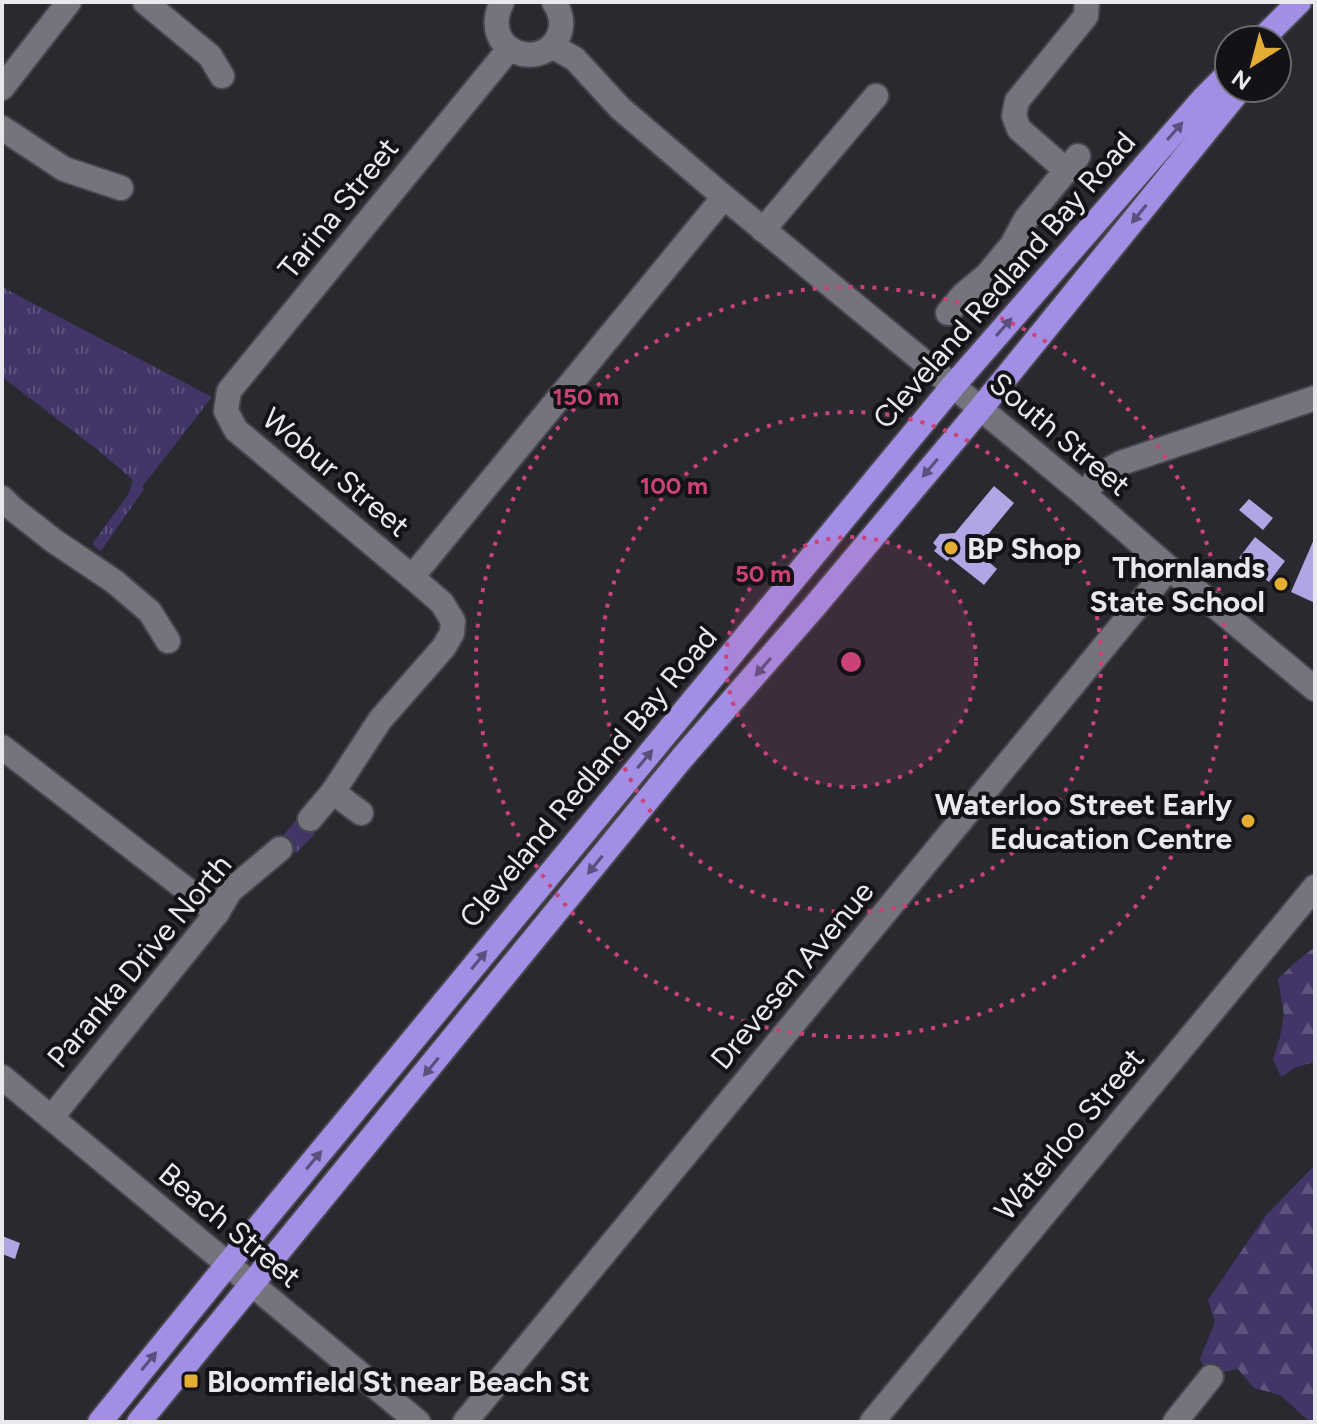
<svg xmlns="http://www.w3.org/2000/svg" width="1317" height="1424" font-family="Figtree,sans-serif">
	<style>
		.grass { fill: url(#grass-tufts) }
		.forest { fill: url(#forest-firs) }
		.building { fill: #b1a5e3 }
		.lines { fill: none; stroke-linecap: round; stroke-linejoin: round }
		.minor-casing { stroke: #46454b; stroke-width: 28 }
		.highway-casing { stroke: #46454b; stroke-width: 28 }
		.minor { stroke: #75747d; stroke-width: 24 }
		.highway { stroke: #a28fe5; stroke-width: 24 }
		.oneway { fill: #5a507e }
		.ring { fill: none; stroke: #ca4278; stroke-width: 4; stroke-dasharray: 4 8 }
		.poi-dot { fill: #e4ae35; stroke: #131216; stroke-width: 3 }
		.labels { text-anchor: middle; dominant-baseline: central; stroke-width: 8; stroke-linejoin: round; paint-order: stroke }
		.street-label { font-size: 30px; fill: #e9e8ed; stroke: #131216 }
		.poi-label { font-size: 30px; font-weight: bold; fill: #e9e8ed; stroke: #131216; text-anchor: start }
		.centre { fill: #ca4278; stroke: #131216; stroke-width: 4 }
		.ring-label { font-size: 24px; text-anchor: middle; font-weight: bold; fill: #ca4278; stroke: #131216; stroke-width: 8; stroke-linejoin: round; paint-order: stroke }
	</style>
	<defs>
		<pattern id="grass-tufts" width="24" height="20" patternUnits="userSpaceOnUse" patternTransform="scale(2)"><rect width="24" height="20" fill="#423669"/><path d="M3 7l-1-3M5 7V3M7 7l1-3M15 17l-1-3M17 17v-4M19 17l1-3" fill="none" stroke="#5d537f"/></pattern>
		<pattern id="forest-firs" width="22" height="20" patternUnits="userSpaceOnUse" patternTransform="scale(2)"><rect width="22" height="20" fill="#423669"/><path d="M5 1l3.5 6h-7zM16 11l3.5 6h-7z" fill="#5d537f"/></pattern>
	</defs>
	<rect width="100%" height="100%" fill="#2a2930"/>
	<g class="grass">
		<polygon points="2,287 212,397 142,487 144,489 101,551 92,544 128,495 133,480 98,450 2,377"/>
		<polygon points="297,819 315,834 296,853 282,837"/>
	</g>
	<g class="forest">
		<polygon points="1315,947 1315,1062 1296,1067 1281,1077 1273,1059 1280,1037 1284,1014 1278,979 1297,961"/>
		<polygon points="1315,1165 1315,1422 1310,1422 1280,1395 1254,1388 1238,1369 1219,1373 1205,1370 1200,1359 1215,1322 1208,1300 1266,1215"/>
	</g>
	<g class="building">
		<polygon points="994,486 1014,503 975,550 997,569 984,585 950,558 947,561 934,551 937,547 933,543 940,534 955,533"/>
		<polygon points="1249,499 1273,518 1263,530 1239,510"/>
		<polygon points="1255,537 1285,561 1269,582 1239,558"/>
		<polygon points="1315,537 1315,603 1291,592"/>
		<polygon points="2,1236 20,1243 15,1259 2,1254"/>
	</g>
	<g class="lines">
		<g class="minor-casing">
			<g id="minor">
				<polyline points="145,2 210,56 222,76"/>
				<path d="M502 2C477 54 547 74 560 32 563 21 560 11 554 2"/>
				<polyline points="552,46 575,59 620,108 724,197 1084,494 1169,568 1315,689"/>
				<polyline points="2,88 69,2"/>
				<polyline points="2,128 64,169 121,188"/>
				<polyline points="1067,171 1019,129 1014,116 1017,101 1086,16 1087,2"/>
				<polyline points="763,230 876,96"/>
				<polyline points="948,313 963,295 987,275 1012,245 1026,219 1078,156"/>
				<polyline points="1084,494 1100,475 1121,463 1315,398"/>
				<polyline points="2,498 12,508 54,541 115,582 150,612 168,641"/>
				<polyline points="412,577 236,430 226,411 229,391 509,49"/>
				<polyline points="2,747 217,913"/>
				<polyline points="333,792 361,813"/>
				<polyline points="310,819 333,792 380,720 444,647 452,633 453,621 442,603 412,577 724,197"/>
				<polyline points="2,1077 418,1422"/>
				<polyline points="51,1118 217,913 230,891 280,849"/>
				<polyline points="465,1422 1169,568"/>
				<polyline points="872,1422 1315,887"/>
				<polyline points="1175,1422 1211,1377"/>
			</g>
		</g>
		<g class="highway-casing">
			<g id="highway">
				<polyline points="1261,40 1299,2"/>
				<polyline points="100,1422 228,1264 953,386 1204,98 1229,73"/>
				<polyline points="139,1422 682,758 814,607 981,408 1241,88"/>
			</g>
		</g>
		<use href="#minor" class="minor"/>
		<use href="#highway" class="highway"/>
	</g>
	<defs><path id="oneway-solid" d="M-6-.8H1V-3.2L6.5 0L1 3.2V.8H-6Z" transform="scale(2)"/></defs>
	<g class="oneway">
		<use href="#oneway-solid" transform="translate(1175 131) rotate(-49)"/>
		<use href="#oneway-solid" transform="translate(1139 214) rotate(129)"/>
		<use href="#oneway-solid" transform="translate(1004 327) rotate(-49)"/>
		<use href="#oneway-solid" transform="translate(930 468) rotate(130)"/>
		<use href="#oneway-solid" transform="translate(763 667) rotate(131)"/>
		<use href="#oneway-solid" transform="translate(645 759) rotate(-50)"/>
		<use href="#oneway-solid" transform="translate(595 865) rotate(129)"/>
		<use href="#oneway-solid" transform="translate(479 960) rotate(-50)"/>
		<use href="#oneway-solid" transform="translate(431 1067) rotate(129)"/>
		<use href="#oneway-solid" transform="translate(314 1160) rotate(-50)"/>
		<use href="#oneway-solid" transform="translate(149 1361) rotate(-51)"/>
	</g>
	<circle cx="851" cy="662" r="125" fill="#ca4278" fill-opacity=".12"/>
	<g class="ring">
		<circle cx="851" cy="662" r="125"/>
		<circle cx="851" cy="662" r="250"/>
		<circle cx="851" cy="662" r="375"/>
	</g>
	<g class="poi-dot">
		<circle cx="951" cy="548" r="8"/>
		<circle cx="1281" cy="584" r="8"/>
		<circle cx="1248" cy="821" r="8"/>
		<rect x="183" y="1373" width="16" height="16" rx="4"/>
	</g>
	<g class="labels">
		<g class="street-label">
			<text transform="translate(338 208) rotate(-51)">Tarina Street</text>
			<text transform="translate(1004 280) rotate(-49)">Cleveland Redland Bay Road</text>
			<text transform="translate(1060 434) rotate(40)">South Street</text>
			<text transform="translate(336 472) rotate(40)">Wobur Street</text>
			<text transform="translate(588 777) rotate(-50)">Cleveland Redland Bay Road</text>
			<text transform="translate(139 961) rotate(-50)">Paranka Drive North</text>
			<text transform="translate(792 975) rotate(-50)">Drevesen Avenue</text>
			<text transform="translate(1069 1134) rotate(-50)">Waterloo Street</text>
			<text transform="translate(230 1225) rotate(40)">Beach Street</text>
		</g>
		<g class="poi-label">
			<text x="967" y="548">BP Shop</text>
			<text x="1265" y="567" text-anchor="end">Thornlands<tspan x="1265" dy="34">State School</tspan></text>
			<text x="1232" y="804" text-anchor="end">Waterloo Street Early<tspan x="1232" dy="34">Education Centre</tspan></text>
			<text x="207" y="1381">Bloomfield St near Beach St</text>
		</g>
	</g>
	<circle cx="851" cy="662" r="12" class="centre"/>
	<g class="ring-label">
		<text x="586" y="405">150 m</text>
		<text x="674" y="494">100 m</text>
		<text x="763" y="582">50 m</text>
	</g>
	<rect width="1317" height="1424" fill="none" stroke="#e9e8ed" stroke-width="8"/>
	<g transform="translate(1253 64) rotate(216)"><circle r="38" fill="#131216" stroke="#69686c" stroke-width="2"/>
	<path d="M0-6L14 30L0 20L-14 30Z" fill="#e4ae35"/>
	<text y="-12" font-size="22" font-weight="bold" text-anchor="middle" fill="#e9e8ed">N</text>
	</g>
</svg>
